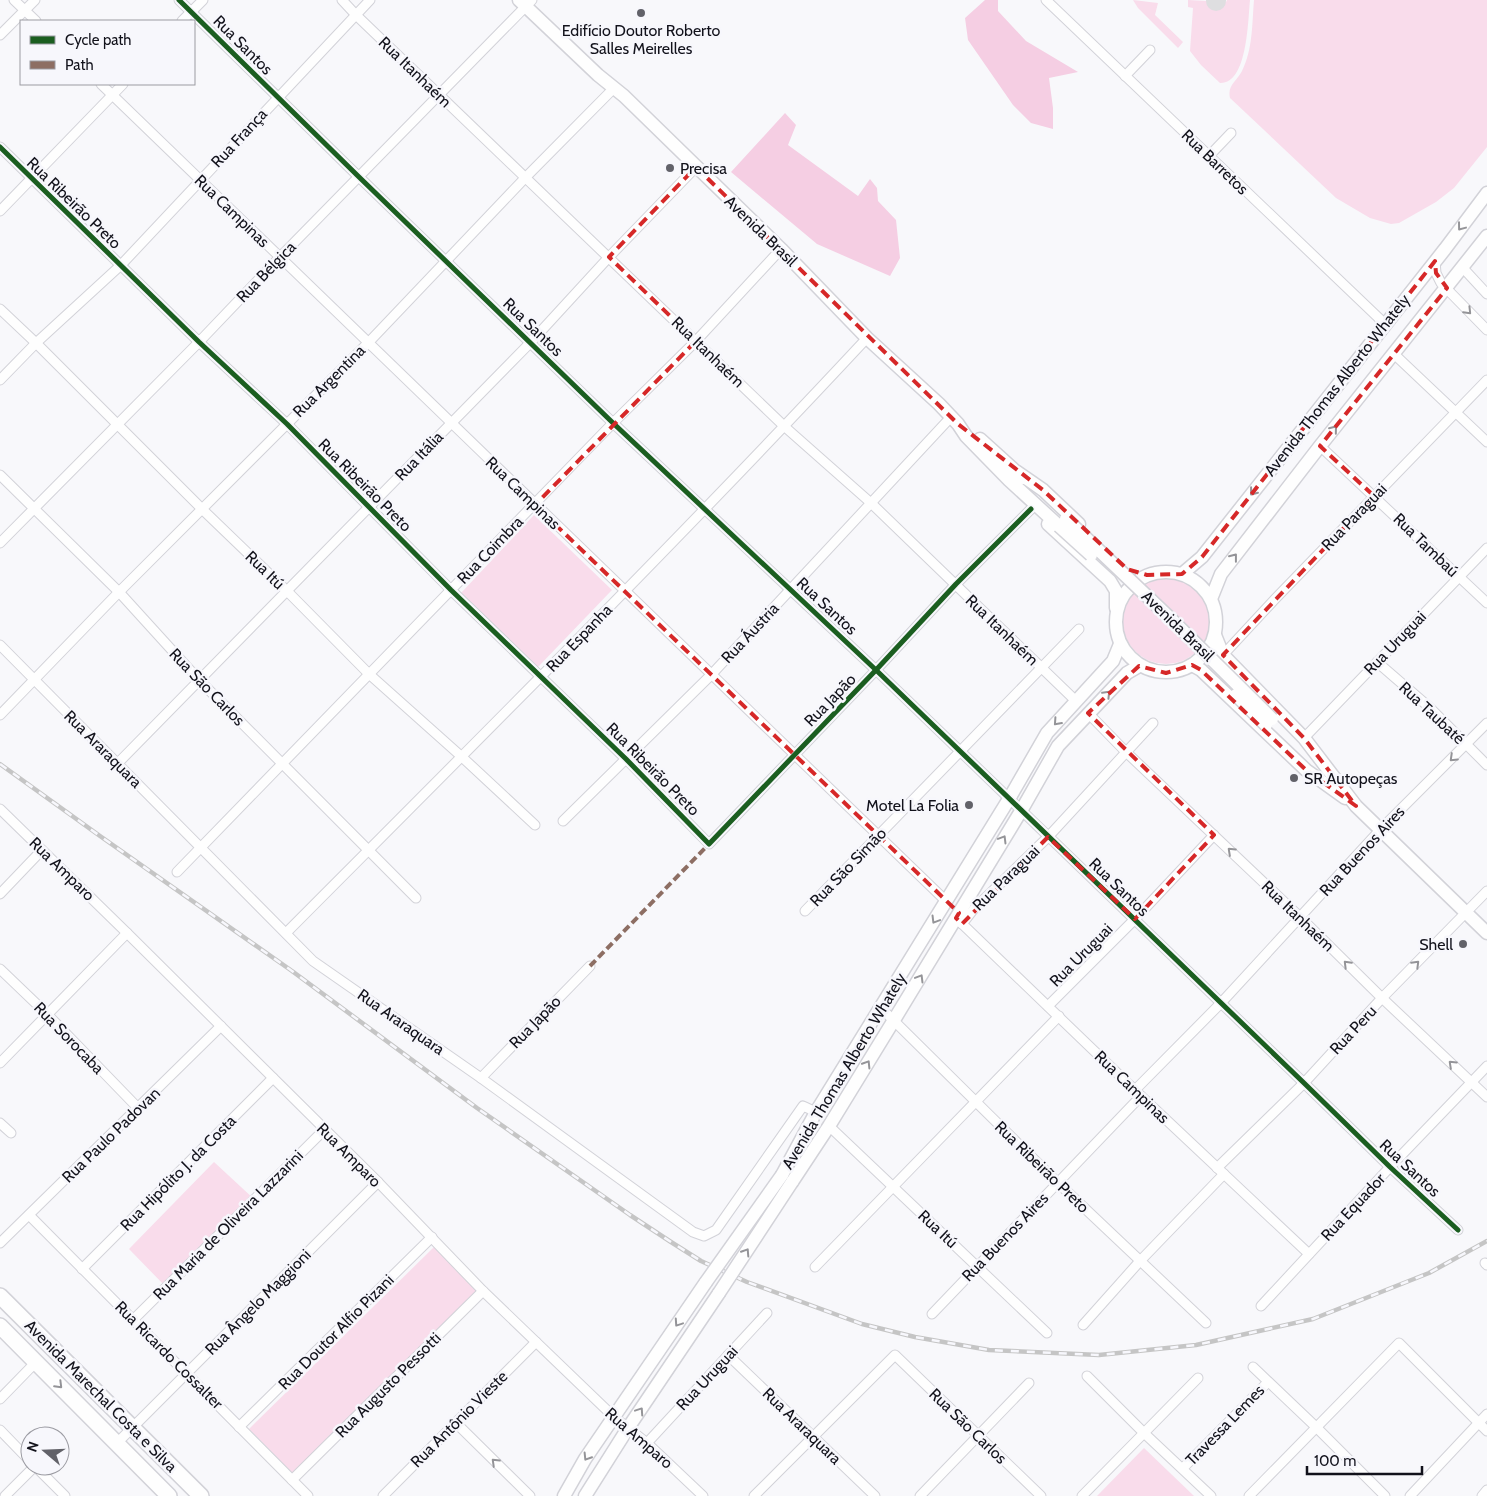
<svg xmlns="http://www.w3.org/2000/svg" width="1487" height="1496" font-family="Cabin,sans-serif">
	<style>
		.green { fill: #f9dceb }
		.forest { fill: #f5cee3 }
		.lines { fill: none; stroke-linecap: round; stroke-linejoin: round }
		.taxiway { stroke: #dedee0; stroke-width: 20 }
		.street-casing { stroke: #d2d2d8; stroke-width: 11 }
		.secondary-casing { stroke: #d2d2d8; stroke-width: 15 }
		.primary-casing { stroke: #d2d2d8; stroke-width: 18 }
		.street { stroke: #fefefe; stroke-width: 9 }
		.secondary { stroke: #fefefe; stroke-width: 12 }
		.primary { stroke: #fefefe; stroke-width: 15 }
		.rail-casing { stroke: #c5c5c5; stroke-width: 4.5 }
		.rail { stroke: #f7f7fc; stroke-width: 2.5; stroke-dasharray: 8; stroke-linecap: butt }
		.secondary-bridge-casing { stroke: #d2d2d8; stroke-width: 15; stroke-linecap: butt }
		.secondary-bridge { stroke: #fefefe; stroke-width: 12 }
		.quiet { stroke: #8d6e63; stroke-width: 4; stroke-dasharray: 8 4; stroke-linecap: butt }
		.cycleway-casing { stroke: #f7f7fc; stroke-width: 8 }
		.cycleway { stroke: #1b5e20; stroke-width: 5 }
		.oneway { stroke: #949498 }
		.marked { fill: none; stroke: #d62828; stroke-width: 4; stroke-dasharray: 10 6; stroke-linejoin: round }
		.poi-dot { fill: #626269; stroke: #f7f7fc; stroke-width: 2 }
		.labels { text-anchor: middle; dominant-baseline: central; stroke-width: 5; stroke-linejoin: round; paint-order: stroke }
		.poi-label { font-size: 16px; fill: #12121b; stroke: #f7f7fc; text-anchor: start }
		.street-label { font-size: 16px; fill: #12121b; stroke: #f7f7fc }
	</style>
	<rect width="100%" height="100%" fill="#f8f8fb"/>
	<g class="green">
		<polygon points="1133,0 1158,3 1155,15 1183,42 1178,48 1138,8"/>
		<path d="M1188 0 1226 2 1227 0H1250C1248 19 1248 84 1220 83L1201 65 1190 51 1193 8 1188 7Z"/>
		<path d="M1254 0H1487V147L1454 188 1436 202 1399 223 1391 224 1370 218 1336 198 1230 98C1227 85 1237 81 1242 71 1253 49 1252 23 1254 0Z"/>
		<polygon points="534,515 612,590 538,667 461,593"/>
		<circle cx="1166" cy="620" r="44"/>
		<polygon points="214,1162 255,1200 167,1288 129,1249"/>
		<polygon points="434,1247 478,1292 293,1474 249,1429"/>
		<polygon points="1144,1448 1194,1496 1097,1496"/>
	</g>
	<g class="forest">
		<polygon points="985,0 998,0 998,11 1026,41 1078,72 1049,78 1053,108 1053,129 1031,123 1013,105 968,40 965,18"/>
		<polygon points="785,113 796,125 788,145 858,196 870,179 877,188 878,201 896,220 900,258 890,276 817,244 731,172"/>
	</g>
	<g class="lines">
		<polyline class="taxiway" points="1216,1 1216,0"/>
		<g class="street-casing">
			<g id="street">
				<polyline points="14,0 36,21"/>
				<polyline points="179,0 359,177 613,423 876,670 1304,1083 1390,1167 1458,1230"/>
				<polyline points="342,0 356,15 785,427 871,503 1076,701"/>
				<polyline points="1046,0 1385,324"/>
				<polyline points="182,21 203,0"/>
				<polyline points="0,35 35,0"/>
				<polyline points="1125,76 1150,50"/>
				<polyline points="101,84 946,901"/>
				<polyline points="0,147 199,342 287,424 451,590 626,759 709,844 876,670 956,584 1031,509"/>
				<polyline points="1209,156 1231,133"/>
				<polyline points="0,211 123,84"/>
				<polyline points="1435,261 1436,273 1441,283 1487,330"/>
				<polyline points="1463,268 1487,294"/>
				<polyline points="0,309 36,343 202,509 287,591 369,674 462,757 535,825"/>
				<polyline points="1394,354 1487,442"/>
				<polyline points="0,380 36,343 121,265 370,0"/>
				<polyline points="1320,446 1487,603"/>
				<polyline points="0,475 119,592 199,680 416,898"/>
				<polyline points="0,543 199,342 280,257 532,0"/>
				<polyline points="0,645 313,961 481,1078 693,1232 704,1236 716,1230 803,1106 816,1112"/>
				<polyline points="1223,655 1275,599 1487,380"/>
				<polyline points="1377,662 1429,707 1487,765"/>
				<polyline points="1088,713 1126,752 1300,917 1382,998 1487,1097"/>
				<polyline points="0,715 119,592 368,343 525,178 614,88"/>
				<polyline points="1304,738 1487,548"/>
				<polyline points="118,763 531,342 609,257 696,167"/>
				<polyline points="0,809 127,933 378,1182 483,1291 614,1417 647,1443 703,1496"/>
				<polyline points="563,821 711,675 951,417"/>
				<polyline points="177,872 613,423 696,341 781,249"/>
				<polyline points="0,894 42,850"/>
				<polyline points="805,911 1079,629"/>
				<polyline points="956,918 1141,1096 1309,1254"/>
				<polyline points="962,924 973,910 1048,837 1153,723"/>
				<path d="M286 933C481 737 678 541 867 338"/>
				<polyline points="0,969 48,1015 138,1108"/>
				<polyline points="1048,1006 1135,919 1214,835"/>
				<polyline points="881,1008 1057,1182 1206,1323"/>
				<polyline points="0,1063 127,933"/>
				<polyline points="481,1078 590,966"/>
				<polyline points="1135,1090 1221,1003 1380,830 1487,723"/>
				<polyline points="0,1123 11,1133"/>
				<polyline points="829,1126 1047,1333"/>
				<polyline points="1217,1168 1304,1083 1382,998 1487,891"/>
				<polyline points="29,1215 308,1496"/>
				<polyline points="0,1243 221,1026"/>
				<polyline points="1485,1263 1487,1265"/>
				<polyline points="815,1267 1059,1016"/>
				<polyline points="82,1269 273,1078"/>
				<polyline points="1261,1306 1390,1167 1487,1066"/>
				<polyline points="932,1314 1141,1096"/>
				<polyline points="133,1320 324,1130"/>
				<polyline points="1083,1325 1140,1261 1224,1174"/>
				<polyline points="728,1355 875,1496"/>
				<polyline points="1253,1367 1316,1427 1385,1496"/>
				<polyline points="1087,1376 1144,1433 1211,1496"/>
				<polyline points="0,1399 36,1362"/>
				<polyline points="456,1423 530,1496"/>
				<polyline points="239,1427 432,1237"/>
				<polyline points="0,1430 30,1461"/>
				<polyline points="117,1443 378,1182"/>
				<polyline points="647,1443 767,1313"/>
				<polyline points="35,1466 65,1496"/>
				<polyline points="1183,1468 1268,1382"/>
				<polyline points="292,1480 483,1291"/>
				<polyline points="5,1496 35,1466"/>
				<polyline points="383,1496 536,1342"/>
				<polyline points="754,1496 895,1355 1041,1496"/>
				<polyline points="920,1496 1029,1383"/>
				<polyline points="1082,1496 1198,1378"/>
				<polyline points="1249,1496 1399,1343 1487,1431"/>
				<polyline points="1410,1496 1487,1414"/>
				<polyline points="1482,1496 1487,1490"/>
			</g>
		</g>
		<g class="secondary-casing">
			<g id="secondary">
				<polyline points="519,0 598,75 624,96 781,249 867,338 939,404 958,424 966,436 1009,480 1059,526"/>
				<polyline points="980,439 1023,478"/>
				<polyline points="1017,472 1043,490 1079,524"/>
				<polyline points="1048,524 1110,581 1116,591 1116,608"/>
				<circle cx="1166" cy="622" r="50"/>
				<polyline points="1182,574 1202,557 1445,249 1487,193"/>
				<polyline points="1211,599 1221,574 1320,446 1487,236"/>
				<polyline points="1215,635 1223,655 1304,738 1356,806 1487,933"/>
				<polyline points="1192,665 1201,670 1306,770 1345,798"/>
				<polyline points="782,1175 816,1112 1009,799 1047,733 1113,661 1120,644"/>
				<polyline points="792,1182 829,1126 894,1020 1021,811 1058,746 1127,673 1139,666"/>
				<polyline points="564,1496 585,1459 706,1282"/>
				<polyline points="585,1496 628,1428 719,1293"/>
			</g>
		</g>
		<g class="primary-casing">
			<g id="primary">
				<polyline points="0,1296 201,1496"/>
				<polyline points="0,1326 169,1496"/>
			</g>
		</g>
		<use href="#street" class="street"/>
		<use href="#secondary" class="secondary"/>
		<use href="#primary" class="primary"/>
		<g class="rail-casing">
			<polyline id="rail" points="0,764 100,836 292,971 477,1108 630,1215 671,1242 701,1261 747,1282 862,1324 915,1337 989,1350 1099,1355 1196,1345 1313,1319 1429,1273 1487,1241"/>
		</g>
		<use href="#rail" class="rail"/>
		<g class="secondary-bridge-casing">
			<g id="secondary-bridge">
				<polyline points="1066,519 1172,620 1272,719"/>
				<polyline points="1059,526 1091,555"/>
				<polyline points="1236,695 1266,725"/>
				<polyline points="706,1282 782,1175"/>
				<polyline points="719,1293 792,1182"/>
			</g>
		</g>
		<use href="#secondary-bridge" class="secondary-bridge"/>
		<polyline class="quiet" points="590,966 709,844"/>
		<g class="cycleway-casing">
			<g id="cycleway">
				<polyline points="179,0 359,177 613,423 876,670 1304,1083 1390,1167 1458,1230"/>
				<polyline points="0,147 199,342 287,424 451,590 626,759 709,844 876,670 956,584 1031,509"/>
			</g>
		</g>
		<use href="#cycleway" class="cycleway"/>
	</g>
	<defs><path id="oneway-chevron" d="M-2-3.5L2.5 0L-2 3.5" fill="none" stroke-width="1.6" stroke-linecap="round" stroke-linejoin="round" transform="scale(1.25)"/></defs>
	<g class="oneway">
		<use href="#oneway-chevron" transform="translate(1461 227) rotate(127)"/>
		<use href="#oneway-chevron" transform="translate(1468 311) rotate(46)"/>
		<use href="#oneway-chevron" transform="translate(1334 429) rotate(-51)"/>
		<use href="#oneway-chevron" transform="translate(1253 492) rotate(128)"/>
		<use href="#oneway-chevron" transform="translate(1234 557) rotate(-52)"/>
		<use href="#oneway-chevron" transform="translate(1107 694) rotate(-46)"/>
		<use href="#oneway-chevron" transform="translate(1057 722) rotate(132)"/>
		<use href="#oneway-chevron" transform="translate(1453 758) rotate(136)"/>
		<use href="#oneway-chevron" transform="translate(1003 839) rotate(-59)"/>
		<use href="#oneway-chevron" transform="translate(1231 851) rotate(-137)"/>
		<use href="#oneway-chevron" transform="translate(935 920) rotate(121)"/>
		<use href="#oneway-chevron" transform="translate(1347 964) rotate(-135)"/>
		<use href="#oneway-chevron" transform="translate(1416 964) rotate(-45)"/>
		<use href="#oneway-chevron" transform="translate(920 978) rotate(-59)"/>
		<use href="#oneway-chevron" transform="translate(867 1064) rotate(-58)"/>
		<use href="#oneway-chevron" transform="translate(1452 1064) rotate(-137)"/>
		<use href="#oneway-chevron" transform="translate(746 1252) rotate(-57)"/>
		<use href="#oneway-chevron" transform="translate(678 1323) rotate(124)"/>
		<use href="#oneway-chevron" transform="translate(59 1385) rotate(45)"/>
		<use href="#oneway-chevron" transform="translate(640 1411) rotate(-56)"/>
		<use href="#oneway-chevron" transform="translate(587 1457) rotate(122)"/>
		<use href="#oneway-chevron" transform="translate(495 1462) rotate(-136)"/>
	</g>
	<path class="marked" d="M696 167 958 424 1043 490 1127 569 1147 575 1182 574 1202 557 1435 261 1436 273 1447 288 1320 446 1374 496 1223 655 1304 738 1356 806 1306 770 1201 670 1192 665 1166 673 1139 666 1088 713 1214 835 1135 919 1048 837 962 924 956 918 959 913 535 505 696 341 609 257Z"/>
	<g class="poi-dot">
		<circle cx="641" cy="13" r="5"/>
		<circle cx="670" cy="168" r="5"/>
		<circle cx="1294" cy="778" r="5"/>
		<circle cx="969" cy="805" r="5"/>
		<circle cx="1463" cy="944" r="5"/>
	</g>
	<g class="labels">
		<g class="poi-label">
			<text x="641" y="30" text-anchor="middle">Edifício Doutor Roberto<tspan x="641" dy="18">Salles Meirelles</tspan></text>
			<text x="680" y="168">Precisa</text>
			<text x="1304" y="778">SR Autopeças</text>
			<text x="959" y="805" text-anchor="end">Motel La Folia</text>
			<text x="1453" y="944" text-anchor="end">Shell</text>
		</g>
		<g class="street-label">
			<text transform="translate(243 45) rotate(45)">Rua Santos</text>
			<text transform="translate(415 72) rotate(44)">Rua Itanhaém</text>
			<text transform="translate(239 138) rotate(-47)">Rua França</text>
			<text transform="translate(1215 162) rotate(44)">Rua Barretos</text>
			<text transform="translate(74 203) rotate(44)">Rua Ribeirão Preto</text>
			<text transform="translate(232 211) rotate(44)">Rua Campinas</text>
			<text transform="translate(761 231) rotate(44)">Avenida Brasil</text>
			<text transform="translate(266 272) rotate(-46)">Rua Bélgica</text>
			<text transform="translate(533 327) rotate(44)">Rua Santos</text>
			<text transform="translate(708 352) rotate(44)">Rua Itanhaém</text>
			<text transform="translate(329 381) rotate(-45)">Rua Argentina</text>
			<text transform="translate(1337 385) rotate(-52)">Avenida Thomas Alberto Whately</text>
			<text transform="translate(419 456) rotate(-46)">Rua Itália</text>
			<text transform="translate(365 485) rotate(45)">Rua Ribeirão Preto</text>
			<text transform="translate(523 493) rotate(44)">Rua Campinas</text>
			<text transform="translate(1354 517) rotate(-46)">Rua Paraguai</text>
			<text transform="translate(1426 545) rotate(44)">Rua Tambaú</text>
			<text transform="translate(490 550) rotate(-46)">Rua Coimbra</text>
			<text transform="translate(265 570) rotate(44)">Rua Itú</text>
			<text transform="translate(827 606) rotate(43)">Rua Santos</text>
			<text transform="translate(1178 626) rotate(44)">Avenida Brasil</text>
			<text transform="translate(1002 630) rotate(44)">Rua Itanhaém</text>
			<text transform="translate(750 633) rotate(-47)">Rua Áustria</text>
			<text transform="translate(579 638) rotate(-46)">Rua Espanha</text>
			<text transform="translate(1395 643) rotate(-46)">Rua Uruguai</text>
			<text transform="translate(207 687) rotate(46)">Rua São Carlos</text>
			<text transform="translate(830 700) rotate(-46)">Rua Japão</text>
			<text transform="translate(1432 713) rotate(43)">Rua Taubaté</text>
			<text transform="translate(103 749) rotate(45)">Rua Araraquara</text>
			<text transform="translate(653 769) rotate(45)">Rua Ribeirão Preto</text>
			<text transform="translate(1362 851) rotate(-47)">Rua Buenos Aires</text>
			<text transform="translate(848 867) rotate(-46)">Rua São Simão</text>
			<text transform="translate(62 869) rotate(44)">Rua Amparo</text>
			<text transform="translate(1006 878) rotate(-44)">Rua Paraguai</text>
			<text transform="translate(1119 887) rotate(44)">Rua Santos</text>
			<text transform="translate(1298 916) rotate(44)">Rua Itanhaém</text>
			<text transform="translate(1081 955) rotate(-45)">Rua Uruguai</text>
			<text transform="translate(401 1022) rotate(35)">Rua Araraquara</text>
			<text transform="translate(535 1022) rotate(-46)">Rua Japão</text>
			<text transform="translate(1353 1030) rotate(-47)">Rua Peru</text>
			<text transform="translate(69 1038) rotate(46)">Rua Sorocaba</text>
			<text transform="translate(844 1071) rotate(-59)">Avenida Thomas Alberto Whately</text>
			<text transform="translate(1132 1087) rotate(44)">Rua Campinas</text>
			<text transform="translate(111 1135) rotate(-44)">Rua Paulo Padovan</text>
			<text transform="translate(349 1155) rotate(45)">Rua Amparo</text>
			<text transform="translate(1042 1167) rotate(44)">Rua Ribeirão Preto</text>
			<text transform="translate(1410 1168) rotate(43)">Rua Santos</text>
			<text transform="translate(178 1173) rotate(-45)">Rua Hipólito J. da Costa</text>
			<text transform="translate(1353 1207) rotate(-47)">Rua Equador</text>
			<text transform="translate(228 1225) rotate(-45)">Rua Maria de Oliveira Lazzarini</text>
			<text transform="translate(938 1229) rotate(43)">Rua Itú</text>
			<text transform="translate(1005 1237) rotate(-46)">Rua Buenos Aires</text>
			<text transform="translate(258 1302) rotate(-45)">Rua Ângelo Maggioni</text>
			<text transform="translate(336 1332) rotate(-45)">Rua Doutor Alfio Pizani</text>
			<text transform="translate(169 1355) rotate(45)">Rua Ricardo Cossalter</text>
			<text transform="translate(707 1378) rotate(-47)">Rua Uruguai</text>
			<text transform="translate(388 1385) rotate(-45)">Rua Augusto Pessotti</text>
			<text transform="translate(101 1396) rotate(45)">Avenida Marechal Costa e Silva</text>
			<text transform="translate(459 1419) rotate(-45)">Rua Antônio Vieste</text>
			<text transform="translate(1225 1425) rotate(-46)">Travessa Lemes</text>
			<text transform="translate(802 1426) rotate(44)">Rua Araraquara</text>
			<text transform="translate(968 1426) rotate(44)">Rua São Carlos</text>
			<text transform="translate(639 1438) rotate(41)">Rua Amparo</text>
		</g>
	</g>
	<rect x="20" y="20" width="175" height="65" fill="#f7f7fc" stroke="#9b9ba2"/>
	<rect x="30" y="36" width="25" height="8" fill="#1b5e20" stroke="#9b9ba2"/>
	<text x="65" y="45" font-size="15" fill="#12121b">Cycle path</text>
	<rect x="30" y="61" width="25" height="8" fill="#8d6e63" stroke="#9b9ba2"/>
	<text x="65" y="70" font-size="15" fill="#12121b">Path</text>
	<g transform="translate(45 1451) rotate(289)"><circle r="24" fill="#f7f7fc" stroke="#9b9ba2"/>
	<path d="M0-4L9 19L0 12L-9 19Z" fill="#626269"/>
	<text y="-8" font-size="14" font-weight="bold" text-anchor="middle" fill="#12121b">N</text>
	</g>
	<path d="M1307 1466v8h115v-8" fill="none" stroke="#12121b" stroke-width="2.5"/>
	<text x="1314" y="1466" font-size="15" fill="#12121b" stroke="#f7f7fc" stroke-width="4" paint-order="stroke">100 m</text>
</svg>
